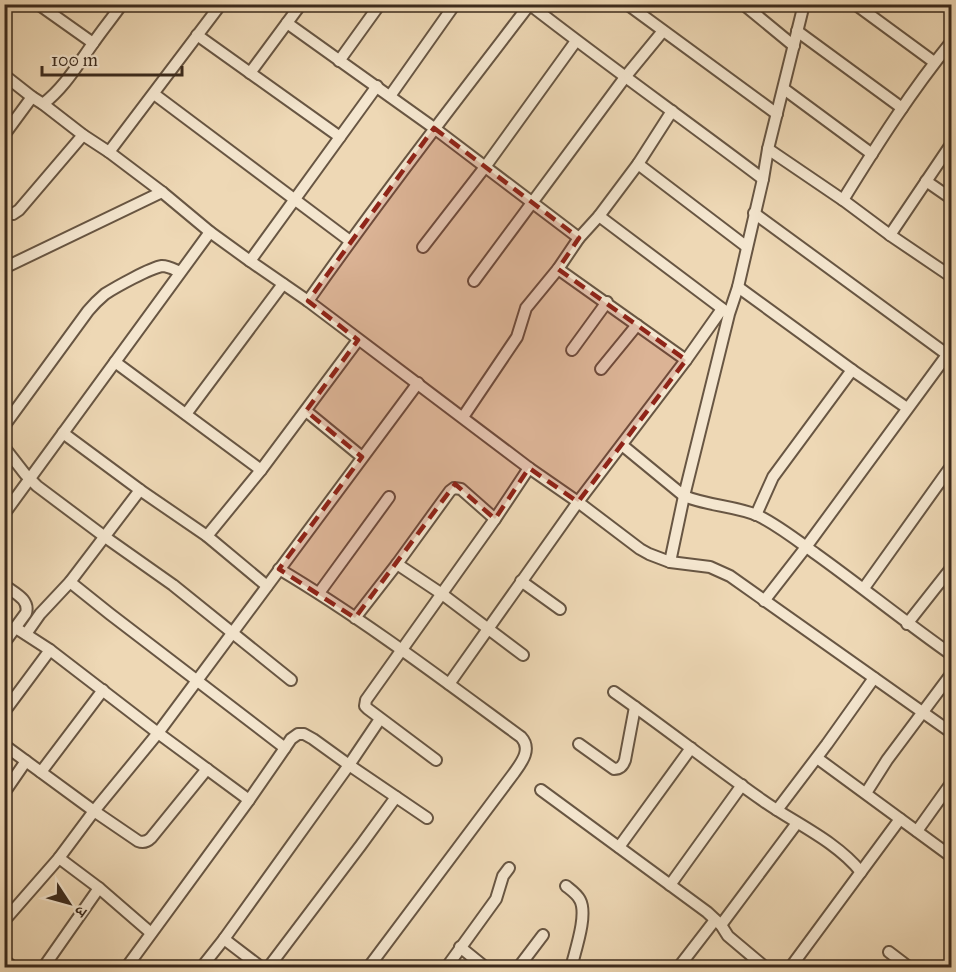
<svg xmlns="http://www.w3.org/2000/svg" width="956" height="972" font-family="'IM FELL Great Primer','Noto Serif Devanagari',serif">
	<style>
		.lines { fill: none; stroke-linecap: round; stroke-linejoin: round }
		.minor-casing { stroke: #685643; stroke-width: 14 }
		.minor { stroke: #f4e6cf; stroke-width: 10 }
		.marked { fill: #8f2418; fill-opacity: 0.2; stroke: #8f2418; stroke-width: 4.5; stroke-dasharray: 12 8; stroke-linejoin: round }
	</style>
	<rect width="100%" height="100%" fill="#eed8b5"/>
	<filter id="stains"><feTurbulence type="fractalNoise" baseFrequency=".00333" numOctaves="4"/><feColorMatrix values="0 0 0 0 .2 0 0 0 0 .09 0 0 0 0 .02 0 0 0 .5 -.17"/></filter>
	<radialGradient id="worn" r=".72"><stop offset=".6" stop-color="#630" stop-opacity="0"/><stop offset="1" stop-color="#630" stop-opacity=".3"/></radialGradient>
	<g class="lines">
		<g class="minor-casing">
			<g id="minor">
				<polyline points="38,4 93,43"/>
				<path d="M529 4C606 64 685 120 763 179"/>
				<polyline points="627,4 777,114"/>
				<polyline points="743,4 794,46"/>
				<polyline points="855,4 934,62"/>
				<polyline points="287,23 434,128 579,238"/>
				<polyline points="797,31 902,108"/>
				<polyline points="197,35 340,137"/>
				<polyline points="339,61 380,4"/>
				<polyline points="250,73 301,4"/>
				<polyline points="4,75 32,97 43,104 83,135 109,152 162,192 210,232 250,261 308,301 529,468 578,502 640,549 649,554 670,562 710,567 730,576 952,733"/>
				<polyline points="784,89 872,154"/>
				<polyline points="154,94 350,241"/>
				<polyline points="390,96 455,4"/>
				<path d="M43 104C65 87 78 64 94 42 103 29 113 17 122 4"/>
				<polyline points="4,135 32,97"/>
				<polyline points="768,149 843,200 890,235 952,277"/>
				<polyline points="109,152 221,4"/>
				<polyline points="638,164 747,247"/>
				<polyline points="926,181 952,199"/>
				<path d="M843 200C877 145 911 91 952 41"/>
				<polyline points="4,213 13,214 19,210 83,135"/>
				<polyline points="754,213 952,358"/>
				<polyline points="599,216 728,313"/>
				<polyline points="890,235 952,143"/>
				<polyline points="423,247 485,167 576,41"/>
				<polyline points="250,261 377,86"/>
				<polyline points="4,268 162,192"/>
				<polyline points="558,269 686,360"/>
				<polyline points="474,281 626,76 663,31"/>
				<polyline points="738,287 852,370 907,408"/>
				<path d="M308 301C379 200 455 102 530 4"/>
				<polyline points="572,350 607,302"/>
				<polyline points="115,362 261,470"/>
				<polyline points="601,369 637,325"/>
				<polyline points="306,411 362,457"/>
				<polyline points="186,414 283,284"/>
				<polyline points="463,417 517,337 526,308 558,269 579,238 599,216 638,164 672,111"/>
				<path d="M4 426 88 311C93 305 99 299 105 294 116 287 150 268 162 266 169 266 175 270 180 272"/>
				<polyline points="63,433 140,490 207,536 267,586"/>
				<path d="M622 445 684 496C708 506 737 506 759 516 779 526 798 541 816 554 862 587 905 622 952 655"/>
				<polyline points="4,447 25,474 37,486 105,537 173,585 291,680"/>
				<polyline points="4,514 210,232"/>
				<polyline points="756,515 773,477 852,370"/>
				<polyline points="207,536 261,470 358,340"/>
				<polyline points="670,562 684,496 729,314 738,287 763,179 768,149 804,4"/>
				<polyline points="397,564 442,594 523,655"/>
				<path d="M279 569C363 619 442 679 521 737 532 749 522 762 514 773L368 968"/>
				<polyline points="521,581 560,609"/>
				<polyline points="70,582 110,614 285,748"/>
				<path d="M4 585C14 593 30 599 26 613L4 643"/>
				<polyline points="864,588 952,465"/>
				<polyline points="319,593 389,497"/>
				<polyline points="764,601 806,547 947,355"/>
				<polyline points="355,618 397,564 450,491 454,488 461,489 495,519"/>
				<polyline points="907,624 952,567"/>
				<polyline points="16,628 50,650 158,733 249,800"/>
				<polyline points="26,634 40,614 70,582 140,490"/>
				<polyline points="449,684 578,502 686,360 722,309"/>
				<path d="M614 692C664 727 712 765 762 800 794 823 835 840 861 872"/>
				<polyline points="4,712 50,650"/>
				<path d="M579 744 614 769C620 769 623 766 625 760L635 707"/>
				<path d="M4 745 94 811 138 841C143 843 147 842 151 838L207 769"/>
				<polyline points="817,758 952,857"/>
				<polyline points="436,760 368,709 365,706 366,700 495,519 529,468"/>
				<polyline points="41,772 103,690"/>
				<polyline points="541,790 707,912 721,925 728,936 766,968"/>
				<polyline points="4,793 26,761"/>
				<polyline points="866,793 887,760 952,673"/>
				<polyline points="777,810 827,744 874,678"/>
				<polyline points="917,831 952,782"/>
				<polyline points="619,847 691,748"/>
				<polyline points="59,858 99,888 151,933"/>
				<polyline points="670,885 742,785"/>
				<path d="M566 886C571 890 577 894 580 900 588 915 575 951 571 968"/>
				<polyline points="4,921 59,858 94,811 158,733 418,383"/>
				<polyline points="721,925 797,823"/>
				<polyline points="224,939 262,968"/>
				<polyline points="460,947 486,968"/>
				<polyline points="889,952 910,968"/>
				<polyline points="4,960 14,968"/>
				<polyline points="43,968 99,888"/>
				<polyline points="126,968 249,800 285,748 291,739 298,734 304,734 313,739 349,765 427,818"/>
				<polyline points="201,968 224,939 349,765 380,719"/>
				<polyline points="268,968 361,845 396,797"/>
				<polyline points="446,968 496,899 503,876 509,868"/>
				<polyline points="518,968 543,935"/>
				<polyline points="678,968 715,920"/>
				<polyline points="790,968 900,819"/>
			</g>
		</g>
		<use href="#minor" class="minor"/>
	</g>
	<path class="marked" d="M434 128 579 238 558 269 686 360 578 502 529 468 495 519 455 484 355 618 279 569 362 457 306 411 358 340 308 301Z"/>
	<rect width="956" height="972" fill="none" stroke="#eed8b5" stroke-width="24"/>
	<rect x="6" y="6" width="944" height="960" fill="none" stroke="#3c2b1d" stroke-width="3"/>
	<rect x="12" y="12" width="932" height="948" fill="none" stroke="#3c2b1d" stroke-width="1.5"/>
	<g transform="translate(69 903) rotate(126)" stroke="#f4e6cf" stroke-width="4.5" paint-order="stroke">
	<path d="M0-4.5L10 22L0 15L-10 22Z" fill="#3c2b1d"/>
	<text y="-9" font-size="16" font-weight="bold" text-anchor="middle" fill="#3c2b1d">उ</text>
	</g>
	<path d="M42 66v9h140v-9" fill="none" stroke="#3c2b1d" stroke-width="3"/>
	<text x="51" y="66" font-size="18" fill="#3c2b1d" stroke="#f4e6cf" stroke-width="4.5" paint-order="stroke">100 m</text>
	<rect width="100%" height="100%" filter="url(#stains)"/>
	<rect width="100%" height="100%" fill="url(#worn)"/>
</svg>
